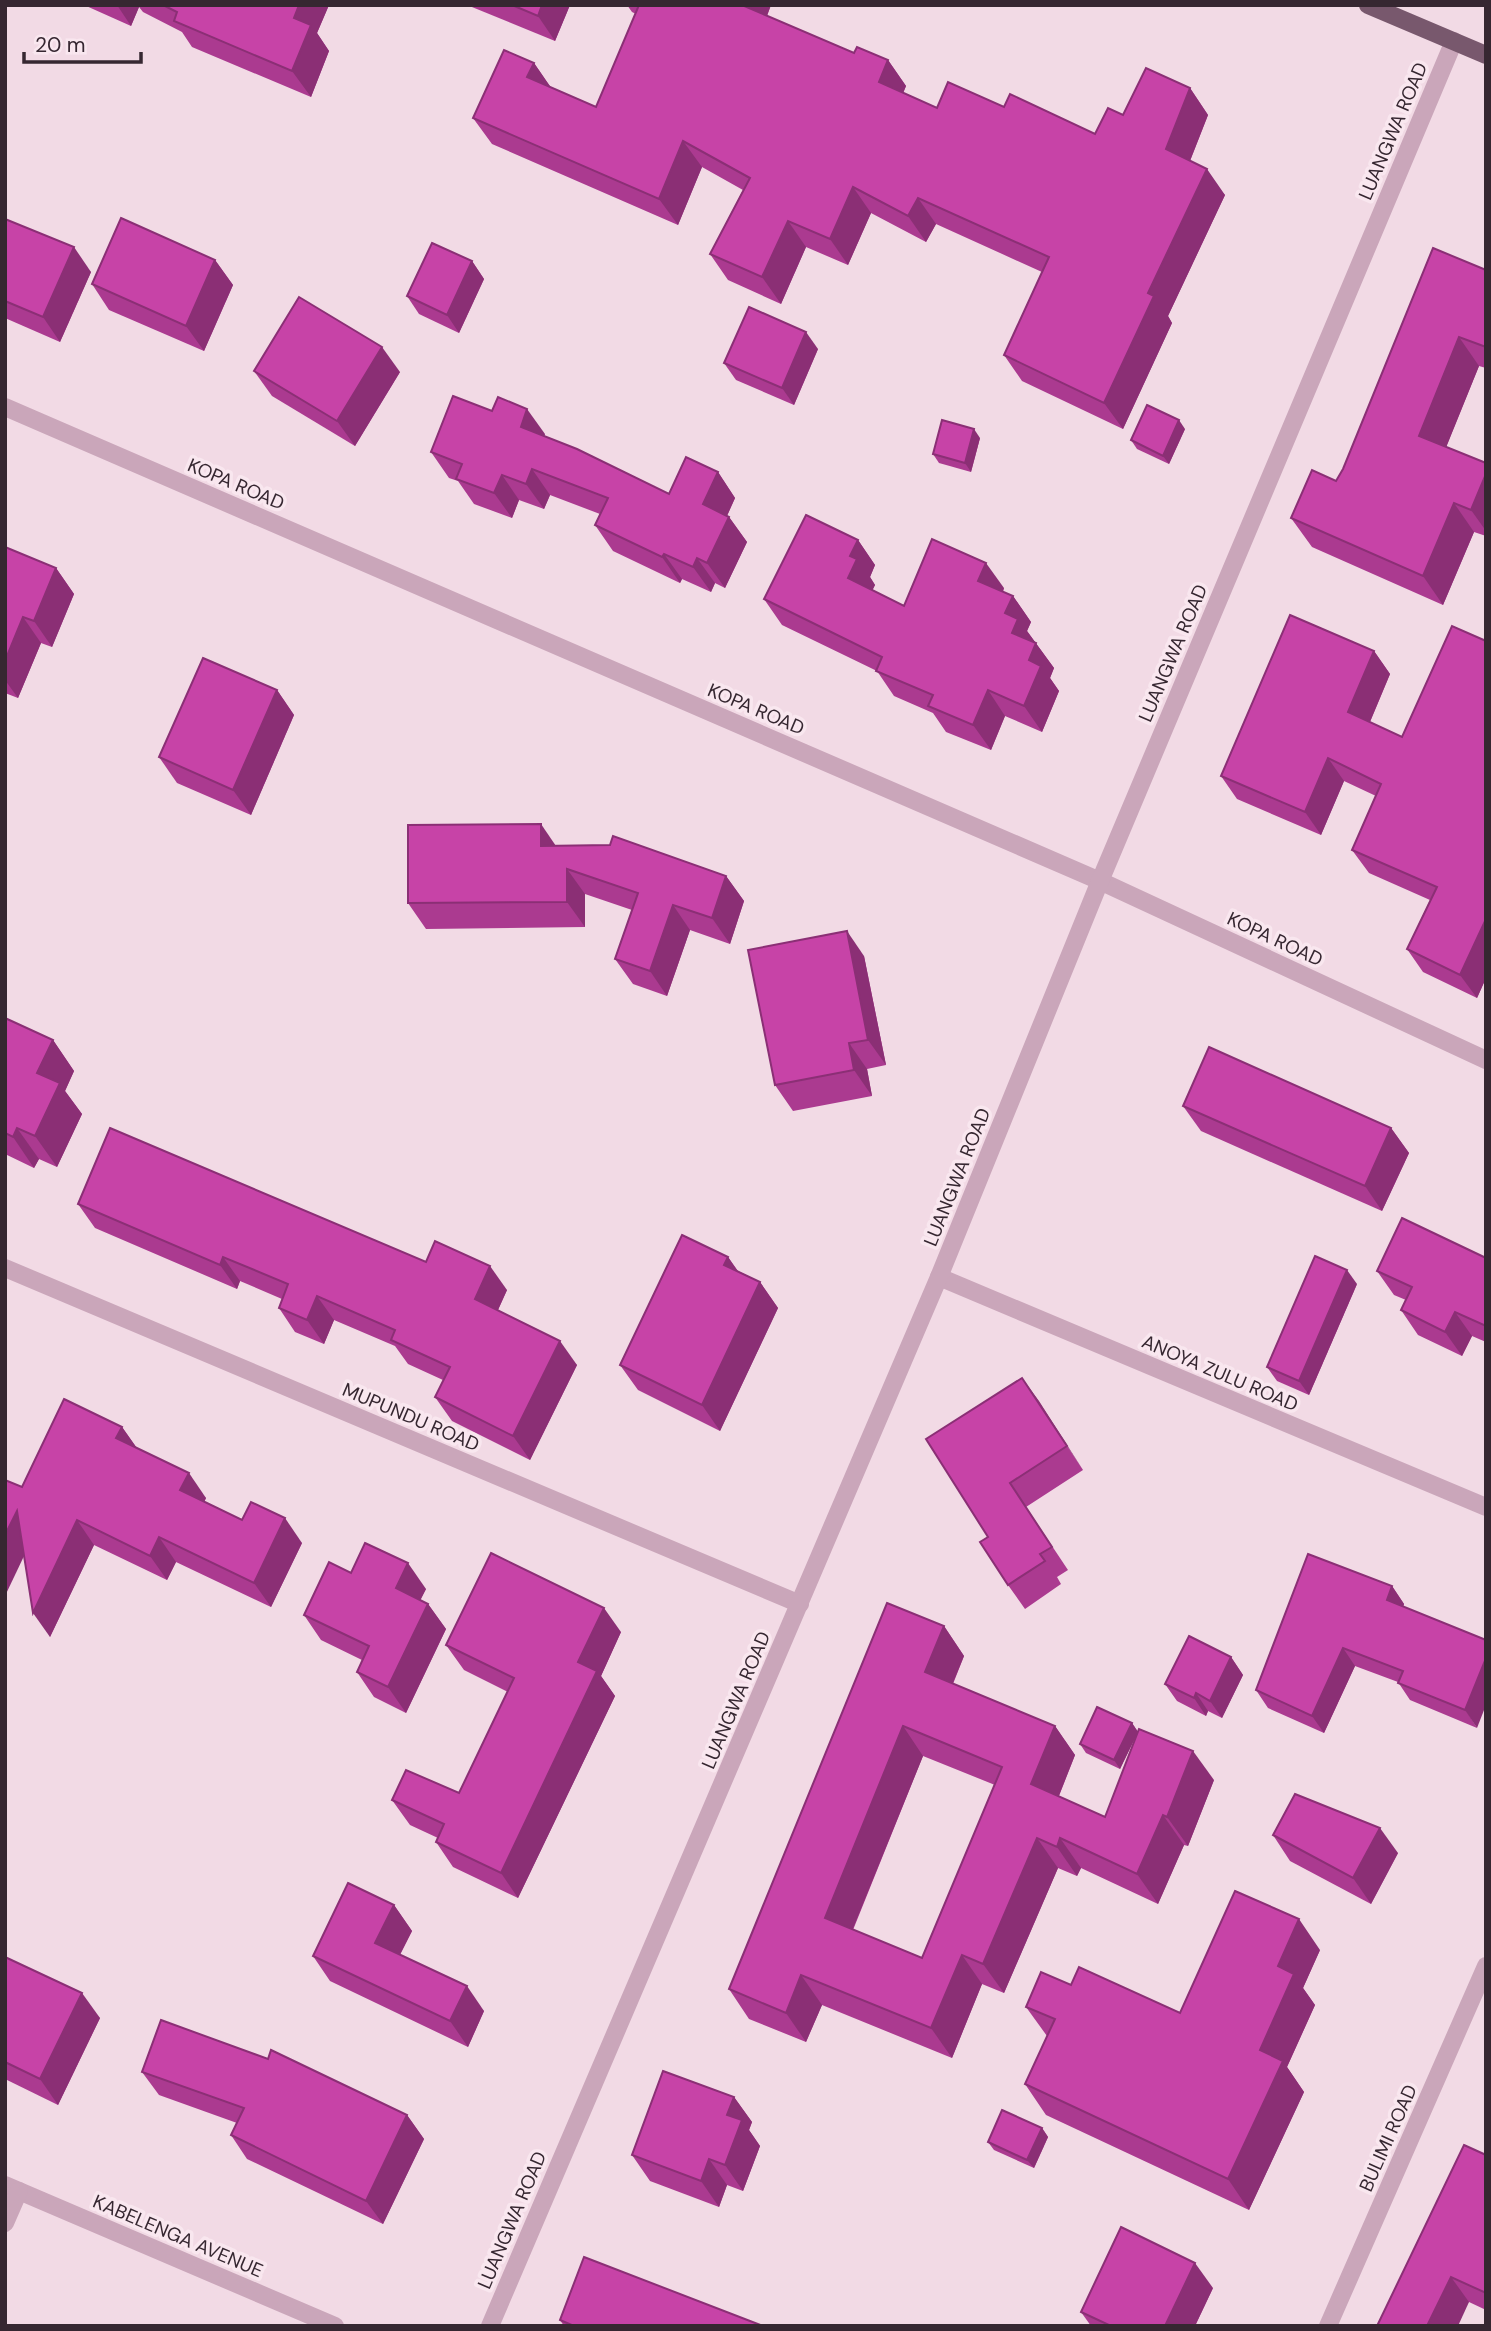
<svg xmlns="http://www.w3.org/2000/svg" width="1491" height="2331" font-family="'DM Sans',sans-serif">
	<style>
		.lines { fill: none; stroke-linecap: round; stroke-linejoin: round }
		.minor { stroke: #caa6ba; stroke-width: 18 }
		.major { stroke: #78586d; stroke-width: 18 }
		.wall { fill: #ab3a90; fill-rule: evenodd }
		.shaded-wall { fill: #8b2f75 }
		.building { fill: #c743a7; stroke: #8b2f75; stroke-width: 2; fill-rule: evenodd }
		.labels { text-anchor: middle; dominant-baseline: central; stroke-width: 7; stroke-linejoin: round; paint-order: stroke }
		.street-label { font-size: 19px; fill: #362731; stroke: #f9e7ef }
	</style>
	<rect width="100%" height="100%" fill="#f2dae5"/>
	<g class="lines">
		<g class="minor">
			<polyline points="5,407 1100,881 1486,1060"/>
			<polyline points="5,1268 800,1604"/>
			<polyline points="939,1277 1486,1507"/>
			<polyline points="5,2185 335,2326"/>
			<polyline points="5,2223 19,2191"/>
			<polyline points="490,2326 939,1277 1100,881 1454,41"/>
			<polyline points="1328,2326 1486,1966"/>
		</g>
		<polyline class="major" points="1368,5 1486,55"/>
	</g>
	<g class="wall">
		<polygon points="84,5 329,5 317,33 329,51 311,97 192,47 182,32 143,12 139,7 131,26"/>
		<polygon points="467,5 570,5 555,41"/>
		<polygon points="627,5 771,5 767,16 854,53 888,60 906,86 903,93 937,108 1004,107 1095,134 1123,115 1190,88 1208,115 1190,161 1225,195 1168,316 1172,323 1123,429 1022,381 1004,355 1042,272 936,224 926,242 871,213 848,265 806,247 781,304 728,280 710,254 743,190 702,167 678,225 492,144 473,118 534,63 551,88 596,107 636,14 632,12"/>
		<polygon points="5,219 91,272 60,342 5,318"/>
		<polygon points="215,260 233,285 204,351 109,310 92,284"/>
		<polygon points="472,261 484,279 459,333 419,314 407,296"/>
		<polygon points="1486,270 1486,368 1479,366 1446,447 1486,463 1486,536 1474,532 1443,605 1312,547 1291,518 1336,481"/>
		<polygon points="818,349 794,405 736,380 724,363"/>
		<polygon points="254,371 400,372 355,446 272,396"/>
		<polygon points="1185,429 1169,464 1137,449 1131,440"/>
		<polygon points="545,434 544,436 669,494 718,472 735,498 727,516 729,517 747,542 725,588 715,583 711,592 682,579 680,583 613,551 595,525 600,514 550,495 544,509 519,500 512,518 474,504 458,481 449,478 431,452"/>
		<polygon points="980,438 971,472 939,463 933,454"/>
		<polygon points="858,540 875,565 870,577 875,585 872,590 904,606 1004,588 1003,592 1013,596 1031,622 1027,631 1054,668 1050,678 1059,691 1042,732 1005,716 991,750 946,732 933,713 894,696 877,671 782,625 764,599"/>
		<polygon points="5,547 56,568 74,594 52,647 41,643 18,698 5,693"/>
		<polygon points="1486,641 1486,978 1477,998 1423,972 1407,949 1430,900 1369,873 1352,850 1376,796 1344,781 1321,835 1237,799 1221,776 1374,651 1390,674 1370,722 1402,737"/>
		<polygon points="277,690 294,715 251,815 177,783 159,757"/>
		<polygon points="556,846 726,876 744,901 730,944 690,930 667,996 633,984 615,959 632,910 585,894 585,927 426,929 408,903"/>
		<polygon points="864,956 886,1065 867,1069 872,1096 793,1111 775,1085"/>
		<polygon points="5,1018 53,1040 74,1071 65,1091 82,1114 57,1167 39,1159 34,1168 5,1154"/>
		<polygon points="1183,1106 1391,1128 1409,1153 1382,1211 1201,1131"/>
		<polygon points="78,1204 426,1262 507,1290 498,1310 577,1365 530,1460 452,1421 435,1397 443,1380 408,1364 395,1346 334,1320 324,1344 295,1332 279,1308 282,1299 240,1281 237,1289 95,1228"/>
		<polygon points="728,1257 738,1271 760,1282 778,1308 720,1431 638,1390 620,1365"/>
		<polygon points="1486,1258 1486,1342 1472,1336 1462,1356 1418,1335 1401,1310 1406,1300 1394,1295 1377,1271"/>
		<polygon points="1357,1284 1309,1395 1277,1381 1267,1367"/>
		<polygon points="1022,1378 1083,1470 1026,1507 1068,1570 1057,1577 1061,1584 1025,1609 1008,1585 988,1537"/>
		<polygon points="122,1427 136,1447 206,1498 204,1502 242,1520 302,1543 271,1607 176,1562 167,1580 94,1545 50,1637 24,1556 22,1487"/>
		<polygon points="351,1573 426,1589 420,1600 428,1604 446,1629 406,1713 374,1697 357,1672 362,1660 321,1640 304,1615"/>
		<polygon points="1392,1586 1404,1604 1403,1607 1477,1728 1410,1700 1398,1682 1355,1666 1324,1733 1268,1708 1256,1690"/>
		<path d="M944 1626 964 1656 953 1684 1055 1726 1075 1755 1059 1796 1105 1817 1214 1780 1188 1846 1184 1845 1158 1904 1081 1868 1077 1876 1058 1868 1004 1993 982 1984 952 2058 822 2005 806 2042 749 2019 729 1989ZM923 1756 995 1785 922 1958 853 1930Z"/>
		<polygon points="621,1632 601,1676 615,1696 518,1898 453,1867 436,1842 438,1838 410,1825 392,1800 459,1793 508,1692 464,1670 446,1645"/>
		<polygon points="1231,1657 1243,1675 1222,1718 1208,1711 1206,1716 1177,1701 1165,1684"/>
		<polygon points="1132,1723 1138,1732 1120,1769 1086,1753 1080,1744"/>
		<polygon points="1273,1835 1398,1853 1371,1904 1290,1861"/>
		<polygon points="394,1905 412,1931 400,1955 484,2011 468,2047 330,1981 313,1956"/>
		<polygon points="1320,1950 1303,1988 1315,2005 1287,2067 1304,2092 1249,2210 1046,2115 1025,2084 1047,2036 1026,2007 1071,1985 1180,2013"/>
		<polygon points="5,1957 100,2018 58,2105 5,2079"/>
		<polygon points="142,2072 407,2115 424,2139 383,2224 247,2159 231,2135 237,2123 159,2095"/>
		<polygon points="734,2097 752,2122 749,2130 760,2146 743,2191 727,2185 719,2207 650,2181 632,2155"/>
		<polygon points="1042,2128 1048,2137 1034,2168 994,2150 988,2142"/>
		<polygon points="1486,2155 1486,2310 1469,2302 1377,2326"/>
		<polygon points="1213,2288 1195,2326 1091,2326 1081,2312"/>
		<polygon points="560,2320 763,2326 564,2326"/>
	</g>
	<g class="shaded-wall">
		<polygon points="117,5 138,5 139,7 131,26"/>
		<polygon points="299,5 329,5 317,33 329,51 311,97 292,71 294,18"/>
		<polygon points="542,5 570,5 555,41 538,16"/>
		<polygon points="742,5 771,5 761,31"/>
		<polygon points="888,60 906,86 897,108 879,82"/>
		<polygon points="534,63 552,89 527,77"/>
		<polygon points="1190,88 1208,115 1184,176 1166,149"/>
		<polygon points="683,141 702,167 678,225 659,199"/>
		<polygon points="1207,169 1225,195 1168,316 1172,323 1123,429 1104,403 1148,293"/>
		<polygon points="853,187 871,213 848,265 830,239"/>
		<polygon points="918,198 936,224 926,242 908,216"/>
		<polygon points="788,221 806,247 781,304 762,277"/>
		<polygon points="74,247 91,272 60,342 43,317"/>
		<polygon points="215,260 233,285 204,351 186,326"/>
		<polygon points="472,261 484,279 459,333 447,315"/>
		<polygon points="806,332 818,349 794,405 782,388"/>
		<polygon points="1459,337 1479,366 1439,465 1419,436"/>
		<polygon points="382,347 400,372 355,446 337,421"/>
		<polygon points="527,409 545,434 538,453 521,427"/>
		<polygon points="1179,420 1185,429 1169,464 1163,456"/>
		<polygon points="974,429 980,438 971,472 965,463"/>
		<polygon points="532,469 550,495 544,509 526,484"/>
		<polygon points="718,472 735,498 721,529 703,504"/>
		<polygon points="1486,474 1486,531 1471,510"/>
		<polygon points="502,475 519,500 512,518 494,493"/>
		<polygon points="1454,503 1474,532 1443,605 1423,576"/>
		<polygon points="729,517 747,542 725,588 707,563"/>
		<polygon points="858,540 875,565 870,577 875,585 866,604 848,578 850,556"/>
		<polygon points="664,554 682,579 680,583 662,557"/>
		<polygon points="697,558 715,583 711,592 693,567"/>
		<polygon points="986,563 1004,588 996,607 978,581"/>
		<polygon points="56,568 74,594 52,647 34,621"/>
		<polygon points="1013,596 1031,622 1027,631 1054,668 1050,678 1059,691 1042,732 1024,706 1005,613"/>
		<polygon points="23,617 41,643 18,698 5,680 5,661"/>
		<polygon points="1374,651 1390,674 1364,736 1348,712"/>
		<polygon points="277,690 294,715 251,815 233,790"/>
		<polygon points="988,690 1005,716 991,750 973,725"/>
		<polygon points="1328,758 1344,781 1321,835 1305,812"/>
		<polygon points="541,824 558,849 541,846"/>
		<polygon points="567,869 585,894 585,927 567,902"/>
		<polygon points="726,876 744,901 730,944 712,918"/>
		<polygon points="673,905 690,930 667,996 650,971"/>
		<polygon points="1486,919 1486,978 1477,998 1460,975"/>
		<polygon points="847,931 864,956 886,1065 868,1040"/>
		<polygon points="53,1040 74,1071 65,1091 82,1114 57,1167 35,1136 37,1073"/>
		<polygon points="849,1043 867,1069 872,1096 854,1070"/>
		<polygon points="17,1128 39,1159 34,1168 13,1137"/>
		<polygon points="1391,1128 1409,1153 1382,1211 1365,1186"/>
		<polygon points="223,1257 240,1281 237,1289 220,1265"/>
		<polygon points="728,1257 745,1282 724,1265"/>
		<polygon points="490,1266 507,1290 492,1323 475,1299"/>
		<polygon points="1347,1270 1357,1284 1309,1395 1299,1381"/>
		<polygon points="760,1282 778,1308 720,1431 702,1405"/>
		<polygon points="317,1296 334,1320 324,1344 307,1320"/>
		<polygon points="1455,1312 1472,1336 1462,1356 1445,1332"/>
		<polygon points="560,1341 577,1365 530,1460 513,1436"/>
		<polygon points="1022,1378 1039,1401 1083,1470 1067,1446"/>
		<polygon points="122,1427 139,1451 116,1438"/>
		<polygon points="189,1473 206,1498 198,1515 180,1490"/>
		<polygon points="17,1511 34,1535 5,1596 5,1535"/>
		<polygon points="285,1518 302,1543 271,1607 254,1583"/>
		<polygon points="77,1520 94,1545 50,1637 33,1613"/>
		<polygon points="159,1537 176,1562 167,1580 150,1556"/>
		<polygon points="408,1563 426,1589 414,1613 396,1588"/>
		<polygon points="1392,1586 1404,1604 1399,1618 1387,1600"/>
		<polygon points="428,1604 446,1629 406,1713 388,1687"/>
		<polygon points="604,1608 621,1632 601,1676 615,1696 518,1898 501,1873 578,1662"/>
		<polygon points="944,1626 964,1656 945,1702 925,1672"/>
		<polygon points="1343,1648 1355,1666 1324,1733 1312,1716"/>
		<polygon points="1231,1657 1243,1675 1222,1718 1210,1701"/>
		<polygon points="1486,1658 1486,1705 1477,1728 1465,1710"/>
		<polygon points="1196,1693 1208,1711 1206,1716 1194,1698"/>
		<polygon points="1132,1723 1138,1732 1120,1769 1114,1760"/>
		<polygon points="903,1726 923,1756 845,1948 825,1918"/>
		<polygon points="1055,1726 1075,1755 1052,1813 1031,1784"/>
		<polygon points="1193,1751 1214,1780 1188,1846 1167,1817"/>
		<polygon points="1163,1815 1184,1845 1158,1904 1137,1874"/>
		<polygon points="1380,1828 1398,1853 1371,1904 1353,1878"/>
		<polygon points="1037,1838 1058,1868 1004,1993 983,1964"/>
		<polygon points="1060,1838 1081,1868 1077,1876 1057,1847"/>
		<polygon points="394,1905 412,1931 393,1968 375,1943"/>
		<polygon points="1299,1919 1320,1950 1303,1988 1315,2005 1287,2067 1304,2092 1249,2210 1228,2179 1260,2050 1278,1966"/>
		<polygon points="962,1955 982,1984 952,2058 931,2028"/>
		<polygon points="801,1975 822,2005 806,2042 786,2013"/>
		<polygon points="467,1986 484,2011 468,2047 450,2021"/>
		<polygon points="82,1993 100,2018 58,2105 40,2079"/>
		<polygon points="734,2097 752,2122 749,2130 760,2146 743,2191 725,2165 727,2115"/>
		<polygon points="407,2115 424,2139 383,2224 366,2201"/>
		<polygon points="1042,2128 1048,2137 1034,2168 1027,2160"/>
		<polygon points="709,2159 727,2185 719,2207 701,2181"/>
		<polygon points="1195,2263 1213,2288 1195,2326 1165,2326"/>
		<polygon points="1451,2277 1469,2302 1458,2326 1427,2326"/>
	</g>
	<g class="building">
		<polygon points="163,5 299,5 294,18 311,25 292,71 174,21 177,12"/>
		<polygon points="512,5 542,5 538,16"/>
		<polygon points="639,5 742,5 854,53 857,47 888,60 879,82 937,108 948,82 1004,107 1010,94 1095,134 1108,108 1123,115 1146,68 1190,88 1166,149 1207,169 1148,293 1154,296 1104,403 1004,355 1049,257 918,198 908,216 853,187 830,239 788,221 762,277 710,254 750,178 683,141 659,199 473,118 504,50 534,63 527,77 596,107"/>
		<polygon points="121,218 215,260 186,326 92,284"/>
		<polygon points="5,219 74,247 43,317 5,301"/>
		<polygon points="432,243 472,261 447,315 407,296"/>
		<polygon points="1433,248 1486,270 1486,347 1459,337 1419,436 1486,463 1486,474 1471,510 1454,503 1423,576 1291,518 1312,470 1336,481 1343,469"/>
		<polygon points="299,297 382,347 337,421 254,371"/>
		<polygon points="749,307 806,332 782,388 724,363"/>
		<polygon points="453,396 492,411 498,397 527,409 521,427 577,449 669,494 686,457 718,472 703,504 729,517 707,563 697,558 693,567 664,554 662,557 595,525 608,498 532,469 526,484 502,475 494,493 456,479 462,464 431,452"/>
		<polygon points="1147,405 1179,420 1163,456 1131,440"/>
		<polygon points="942,420 974,429 965,463 933,454"/>
		<polygon points="806,515 858,540 850,556 857,559 848,578 904,606 932,539 986,563 978,581 1013,596 1005,613 1018,619 1012,633 1036,643 1029,660 1041,666 1024,706 988,690 973,725 928,706 933,695 876,671 882,657 764,599"/>
		<polygon points="5,547 56,568 34,621 23,617 5,661"/>
		<polygon points="1290,615 1374,651 1348,712 1402,737 1452,626 1486,641 1486,919 1460,975 1407,949 1437,887 1352,850 1381,784 1328,758 1305,812 1221,776"/>
		<polygon points="203,658 277,690 233,790 159,757"/>
		<polygon points="541,824 541,846 610,845 613,836 726,876 712,918 673,905 650,971 615,959 638,893 567,869 567,902 408,903 408,825"/>
		<polygon points="847,931 868,1040 849,1043 854,1070 775,1085 748,950"/>
		<polygon points="5,1018 53,1040 37,1073 60,1083 35,1136 17,1128 13,1137 5,1133"/>
		<polygon points="1209,1047 1391,1128 1365,1186 1183,1106"/>
		<polygon points="110,1128 426,1262 435,1241 490,1266 475,1299 560,1341 513,1436 435,1397 450,1367 391,1340 395,1330 317,1296 307,1320 279,1308 288,1284 223,1257 220,1265 78,1204"/>
		<polygon points="1402,1218 1486,1258 1486,1326 1455,1312 1445,1332 1401,1310 1412,1287 1377,1271"/>
		<polygon points="682,1235 728,1257 724,1265 760,1282 702,1405 620,1365"/>
		<polygon points="1315,1256 1347,1270 1299,1381 1267,1367"/>
		<polygon points="1022,1378 1067,1446 1010,1483 1052,1547 1040,1554 1045,1561 1008,1585 980,1542 988,1537 926,1439"/>
		<polygon points="64,1399 122,1427 116,1438 189,1473 180,1490 242,1520 251,1502 285,1518 254,1583 159,1537 150,1556 77,1520 33,1613 17,1511 5,1535 5,1480 22,1487"/>
		<polygon points="365,1543 408,1563 396,1588 428,1604 388,1687 357,1672 369,1646 304,1615 329,1562 351,1573"/>
		<polygon points="491,1553 604,1608 578,1662 597,1671 501,1873 436,1842 444,1824 392,1800 406,1770 459,1793 514,1678 446,1645"/>
		<polygon points="1308,1554 1392,1586 1387,1600 1486,1640 1486,1658 1465,1710 1398,1683 1403,1671 1343,1648 1312,1716 1256,1690"/>
		<path d="M887 1603 944 1626 925 1672 1055 1726 1031 1784 1105 1817 1139 1729 1193 1751 1167 1817 1163 1815 1137 1874 1060 1838 1057 1847 1037 1838 983 1964 962 1955 931 2028 801 1975 786 2013 729 1989ZM903 1726 1002 1767 922 1958 825 1918Z"/>
		<polygon points="1189,1636 1231,1657 1210,1701 1196,1693 1194,1698 1165,1684"/>
		<polygon points="1097,1707 1132,1723 1114,1760 1080,1744"/>
		<polygon points="1295,1794 1380,1828 1353,1878 1273,1835"/>
		<polygon points="348,1883 394,1905 375,1943 467,1986 450,2021 313,1956"/>
		<polygon points="1235,1891 1299,1919 1278,1966 1294,1974 1260,2050 1283,2061 1228,2179 1025,2084 1055,2019 1026,2007 1041,1972 1071,1985 1079,1967 1180,2013"/>
		<polygon points="5,1957 82,1993 40,2079 5,2062"/>
		<polygon points="161,2020 268,2059 271,2050 407,2115 366,2201 231,2135 244,2108 142,2072"/>
		<polygon points="663,2071 734,2097 727,2115 742,2120 725,2165 709,2159 701,2181 632,2155"/>
		<polygon points="1002,2110 1042,2128 1027,2160 988,2142"/>
		<polygon points="1464,2145 1486,2155 1486,2293 1451,2277 1427,2326 1377,2326"/>
		<polygon points="1121,2227 1195,2263 1165,2326 1111,2326 1081,2312"/>
		<polygon points="584,2257 763,2326 574,2326 560,2320"/>
	</g>
	<g class="labels">
		<g class="street-label">
			<text transform="translate(1393 131) rotate(-67)">LUANGWA ROAD</text>
			<text transform="translate(236 484) rotate(23)">KOPA ROAD</text>
			<text transform="translate(1173 653) rotate(-67)">LUANGWA ROAD</text>
			<text transform="translate(756 709) rotate(23)">KOPA ROAD</text>
			<text transform="translate(1275 939) rotate(25)">KOPA ROAD</text>
			<text transform="translate(957 1177) rotate(-68)">LUANGWA ROAD</text>
			<text transform="translate(1220 1373) rotate(23)">ANOYA ZULU ROAD</text>
			<text transform="translate(411 1417) rotate(23)">MUPUNDU ROAD</text>
			<text transform="translate(736 1700) rotate(-67)">LUANGWA ROAD</text>
			<text transform="translate(1388 2138) rotate(-66)">BULIMI ROAD</text>
			<text transform="translate(512 2220) rotate(-67)">LUANGWA ROAD</text>
			<text transform="translate(178 2236) rotate(23)">KABELENGA AVENUE</text>
		</g>
	</g>
	<rect width="1491" height="2331" fill="none" stroke="#362731" stroke-width="14"/>
	<path d="M24 52v10h117v-10" fill="none" stroke="#362731" stroke-width="3.5"/>
	<text x="35" y="52" font-size="21" fill="#362731" stroke="#f9e7ef" stroke-width="5" paint-order="stroke">20 m</text>
</svg>
